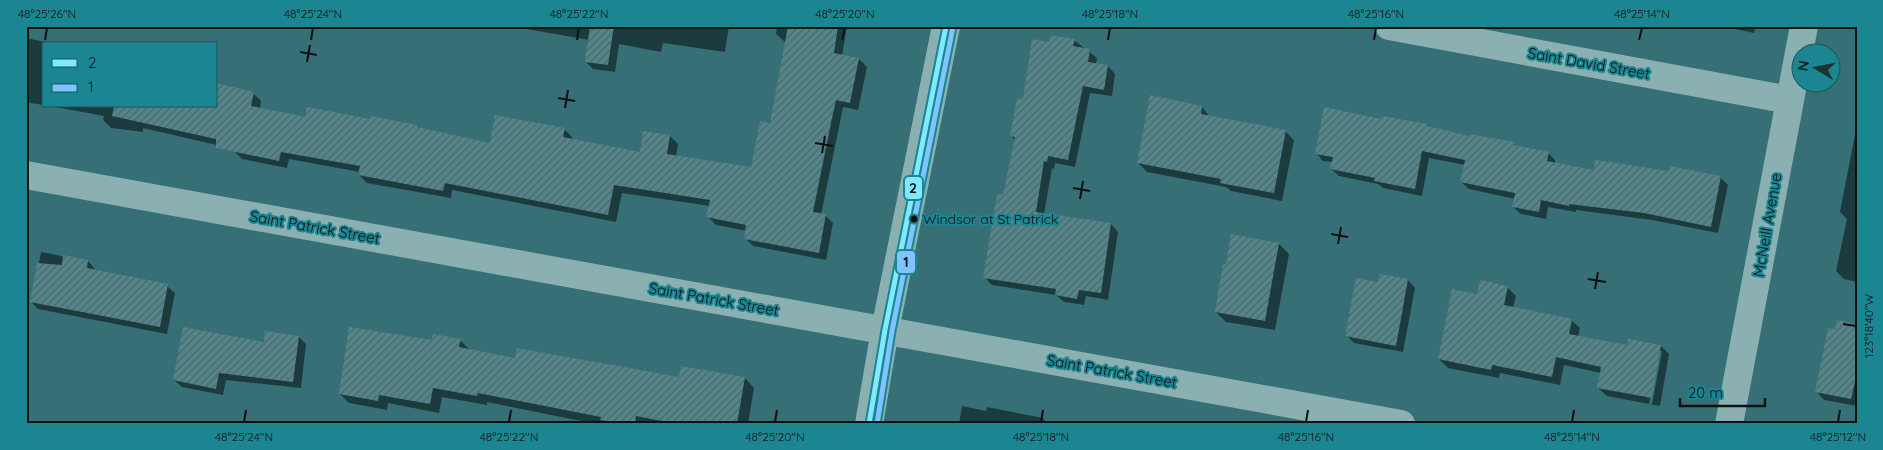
<svg xmlns="http://www.w3.org/2000/svg" width="1883" height="450" font-family="Quicksand,sans-serif">
	<style>
		.shadow { fill: #0007; fill-rule: evenodd }
		.building { fill: url(#building-hatch) }
		.lines { fill: none; stroke-linecap: round; stroke-linejoin: round }
		.minor { stroke: #8ab0b2; stroke-width: 28 }
		.bus-1-casing { stroke: #1b8691; stroke-width: 9 }
		.bus-2-casing { stroke: #1b8691; stroke-width: 9 }
		.bus-1 { stroke: #80e8ff; stroke-width: 5 }
		.bus-2 { stroke: #80c4ff; stroke-width: 5 }
		.ticks { fill: none; stroke: #111; stroke-width: 2 }
		.bus-dot { fill: #111; stroke: #1b8691; stroke-width: 2 }
		.labels { text-anchor: middle; dominant-baseline: central; stroke-width: 4; stroke-linejoin: round; paint-order: stroke }
		.bus-label { font-size: 14px; fill: #111; stroke: #1b8691; text-anchor: start }
		.street-label { font-size: 15px; fill: #111; stroke: #1b8691 }
		.line-badge { stroke: #1b8691; stroke-width: 2 }
		.pale-badge-label { font-size: 14px; text-anchor: middle; font-weight: bold; fill: #111 }
		.neatline { fill: none; stroke: #111; stroke-width: 2 }
		.ticks-label { font-size: 12px; text-anchor: middle; fill: #111 }
	</style>
	<defs>
		<pattern id="building-hatch" width="6" height="6" patternUnits="userSpaceOnUse" patternTransform="scale(1.25)"><rect width="6" height="6" fill="#568489"/><path d="M-1 1l2-2M0 6l6-6M5 7l2-2" fill="none" stroke="#466b6f"/></pattern>
	</defs>
	<rect width="100%" height="100%" fill="#367076"/>
	<g class="shadow">
		<polygon points="519,26 729,26 725,52 663,43 661,52 619,44 615,72 593,69 586,62 589,40 521,28"/>
		<polygon points="777,26 847,26 842,56 859,59 867,67 858,110 843,107 839,127 821,215 825,215 833,223 826,260 753,246 745,238 747,231 716,225 708,217 710,206 622,193 616,222 452,190 451,198 367,183 359,175 360,172 289,159 287,168 242,159 234,151 234,149 143,128 143,132 111,128 103,120 104,116 50,106 216,106 253,93 261,101 260,109 306,119 371,120 417,126 420,129 491,144 564,129 572,137 572,140 641,154 670,136 678,144 676,157 752,169 771,124 786,43 776,34"/>
		<polygon points="1720,26 1755,26 1754,33"/>
		<polygon points="26,38 55,44 44,44 44,105 30,103 26,99"/>
		<polygon points="1074,40 1097,58 1096,64 1108,66 1115,74 1112,96 1090,93 1075,167 1055,163 1054,169 1052,168 1044,214 1111,224 1118,232 1108,300 1086,296 1084,305 1064,302 1056,295 992,285 984,277 1004,196 1015,140 1011,135 1024,101 1050,43"/>
		<polygon points="1202,107 1210,117 1285,131 1294,140 1282,201 1231,191 1226,187 1147,172 1138,163"/>
		<polygon points="1382,120 1427,125 1429,128 1470,137 1514,144 1517,147 1548,153 1555,160 1555,164 1595,172 1670,172 1720,177 1728,185 1718,233 1652,220 1576,210 1576,212 1548,207 1546,219 1521,214 1513,207 1515,199 1469,189 1461,182 1465,165 1429,158 1422,196 1383,188 1378,184 1339,176 1331,169 1333,162 1323,161 1316,153"/>
		<polygon points="1857,124 1857,282 1844,279 1836,271 1847,219 1840,212"/>
		<polygon points="1279,244 1289,254 1275,330 1226,322 1216,312"/>
		<polygon points="41,252 88,261 95,269 95,271 167,286 175,293 167,334 38,309 31,302"/>
		<polygon points="1408,280 1415,288 1403,352 1354,343 1347,336 1379,284"/>
		<path d="M1507 287 1516 296 1513 308 1571 320 1580 328 1578 337 1628 346 1629 340 1661 346 1669 354 1660 406 1607 396 1598 388 1601 373 1564 365 1560 385 1500 373 1499 378 1448 368 1439 359 1478 296ZM1659 351H1662L1652 404H1649Z"/>
		<polygon points="1857,325 1857,406 1824,400 1817,392"/>
		<polygon points="299,337 306,344 301,388 226,380 223,395 182,387 174,380 265,344"/>
		<polygon points="460,340 470,350 516,359 680,379 745,378 754,388 748,424 596,424 487,402 487,405 442,397 439,413 388,403 387,410 349,403 340,394 433,342"/>
		<polygon points="962,406 986,411 987,407 1043,418 1048,424 959,424"/>
	</g>
	<g class="building">
		<polygon points="590,26 614,26 608,65 585,62"/>
		<polygon points="788,26 838,26 834,53 859,58 850,103 836,100 832,118 813,212 826,214 819,253 744,239 746,225 706,217 710,200 614,185 608,215 445,183 443,191 358,175 360,166 281,152 279,161 216,148 216,139 112,116 114,106 216,106 216,83 254,92 251,106 305,117 307,107 370,119 371,116 417,125 417,127 490,143 495,115 565,128 563,137 640,152 643,131 670,135 667,154 751,167 760,121 770,123"/>
		<polygon points="1050,35 1075,39 1073,46 1090,49 1088,62 1108,65 1104,90 1083,86 1068,160 1048,156 1047,162 1044,161 1036,212 1111,223 1101,293 1079,290 1077,299 1055,295 1056,289 983,278 997,194 1003,195 1015,137 1010,136 1017,98 1023,99 1032,39 1049,42"/>
		<polygon points="1150,95 1202,106 1201,114 1286,130 1274,193 1220,183 1221,179 1137,163"/>
		<polygon points="1324,107 1381,119 1382,116 1427,124 1427,126 1469,136 1470,134 1514,142 1514,145 1549,152 1547,161 1594,170 1595,160 1669,171 1670,166 1721,176 1711,227 1644,213 1569,204 1569,206 1541,200 1539,212 1512,207 1515,193 1460,182 1465,160 1422,151 1415,189 1374,181 1375,178 1330,169 1333,157 1315,154"/>
		<polygon points="1231,234 1279,243 1265,321 1215,312 1223,264 1226,264"/>
		<polygon points="63,255 88,260 87,268 168,284 160,327 30,302 37,263 62,265"/>
		<polygon points="1380,274 1408,279 1396,346 1345,336 1356,278 1378,282"/>
		<polygon points="1480,280 1508,286 1504,305 1572,319 1569,334 1627,345 1628,339 1661,345 1652,398 1597,388 1601,367 1556,357 1552,377 1492,365 1491,370 1438,359 1452,289 1477,294"/>
		<polygon points="1837,320 1857,324 1857,373 1851,399 1815,392 1828,328 1835,329"/>
		<polygon points="183,327 264,342 265,331 299,336 293,382 219,373 216,389 173,380"/>
		<polygon points="349,327 432,340 433,334 461,339 459,347 515,358 517,348 679,377 681,366 745,377 737,424 678,424 636,416 635,424 623,424 600,420 601,417 478,393 477,396 433,388 430,404 379,395 378,401 339,394"/>
	</g>
	<g class="lines">
		<g class="minor">
			<polyline points="1389,26 1789,100"/>
			<polyline points="26,175 1401,424"/>
			<polyline points="869,424 885,330 946,26"/>
			<polyline points="1729,424 1804,26"/>
		</g>
		<g class="bus-1-casing">
			<polyline id="bus-1" points="869,424 885,330 946,26"/>
		</g>
		<g class="bus-2-casing">
			<polyline id="bus-2" points="877,424 892,331 953,27"/>
		</g>
		<use href="#bus-1" class="bus-1"/>
		<use href="#bus-2" class="bus-2"/>
	</g>
	<path class="ticks" d="M45 40 47 28M311 40 313 28M577 40 579 28M842 40 845 28M1108 40 1110 28M1374 40 1376 28M1639 40 1642 28M300 52 317 55M307 62 310 45M558 98 575 101M565 108 568 90M815 143 833 146M822 153 825 136M1073 188 1090 191M1080 199 1083 181M1331 234 1348 237M1338 244 1341 227M1588 279 1606 282M1595 289 1598 272M1843 324 1856 326M244 422 246 410M509 422 511 410M775 422 777 410M1041 422 1043 410M1306 422 1308 410M1572 422 1574 410M1838 422 1840 410"/>
	<circle class="bus-dot" cx="914" cy="219" r="4.5"/>
	<g class="labels">
		<g class="bus-label">
			<text x="923" y="219">Windsor at St Patrick</text>
		</g>
		<g class="street-label">
			<text transform="translate(1589 63) rotate(10)">Saint David Street</text>
			<text transform="translate(1767 225) rotate(-80)">McNeill Avenue</text>
			<text transform="translate(315 227) rotate(10)">Saint Patrick Street</text>
			<text transform="translate(714 299) rotate(10)">Saint Patrick Street</text>
			<text transform="translate(1112 371) rotate(10)">Saint Patrick Street</text>
		</g>
	</g>
	<g class="line-badge">
		<rect x="904" y="176" width="19" height="24" rx="5" fill="#80e8ff"/>
		<rect x="896" y="250" width="20" height="24" rx="5" fill="#80c4ff"/>
	</g>
	<g class="pale-badge-label">
		<text x="913" y="193">2</text>
		<text x="906" y="267">1</text>
	</g>
	<rect width="1883" height="450" fill="none" stroke="#1b8691" stroke-width="55"/>
	<rect x="42" y="42" width="175" height="65" fill="#1b8691" stroke="#17575e"/>
	<rect x="52" y="59" width="25" height="8" fill="#80e8ff" stroke="#17575e"/>
	<text x="88" y="68" font-size="15" fill="#111111">2</text>
	<rect x="52" y="84" width="25" height="8" fill="#80c4ff" stroke="#17575e"/>
	<text x="88" y="92" font-size="15" fill="#111111">1</text>
	<g transform="translate(1816 68) rotate(280)"><circle r="24" fill="#1b8691" stroke="#17575e"/>
	<path d="M0-4L9 19L0 12L-9 19Z" fill="#1e3234"/>
	<text y="-8" font-size="14" font-weight="bold" text-anchor="middle" fill="#111111">N</text>
	</g>
	<path d="M1680 398v8h85v-8" fill="none" stroke="#111111" stroke-width="2.5"/>
	<text x="1688" y="398" font-size="15" fill="#111111" stroke="#1b8691" stroke-width="4" paint-order="stroke">20 m</text>
	<rect x="28" y="28" width="1828" height="394" class="neatline"/>
	<g class="ticks-label">
		<text x="47" y="18">48°25'26"N</text>
		<text x="313" y="18">48°25'24"N</text>
		<text x="579" y="18">48°25'22"N</text>
		<text x="845" y="18">48°25'20"N</text>
		<text x="1110" y="18">48°25'18"N</text>
		<text x="1376" y="18">48°25'16"N</text>
		<text x="1642" y="18">48°25'14"N</text>
		<text transform="translate(1869 326) rotate(-90)" y="4">123°18'40"W</text>
		<text x="244" y="441">48°25'24"N</text>
		<text x="509" y="441">48°25'22"N</text>
		<text x="775" y="441">48°25'20"N</text>
		<text x="1041" y="441">48°25'18"N</text>
		<text x="1306" y="441">48°25'16"N</text>
		<text x="1572" y="441">48°25'14"N</text>
		<text x="1838" y="441">48°25'12"N</text>
	</g>
</svg>
